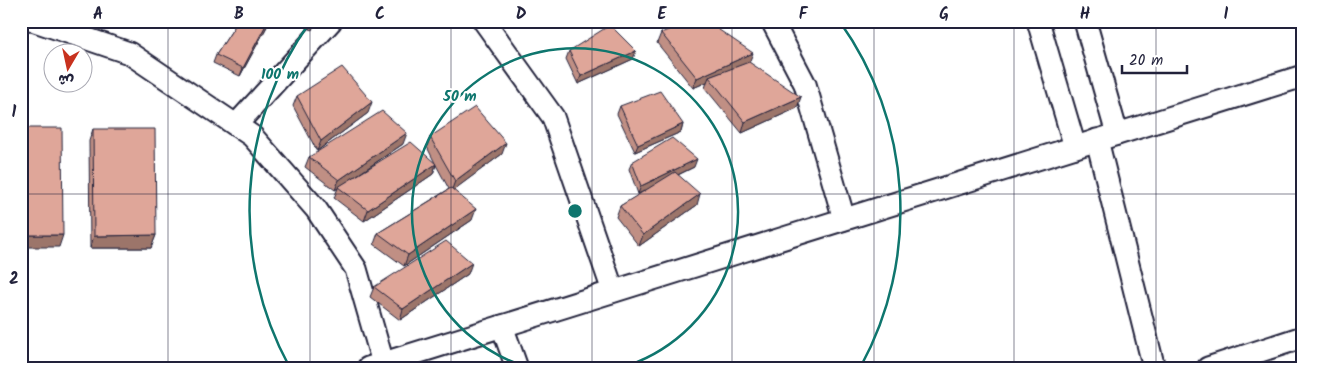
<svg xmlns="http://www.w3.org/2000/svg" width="1324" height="389" font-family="Kalam,'Playpen Sans Arabic',sans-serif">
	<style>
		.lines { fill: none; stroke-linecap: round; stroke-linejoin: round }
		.minor-casing { stroke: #22223b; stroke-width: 25 }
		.minor { stroke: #fff; stroke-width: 21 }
		.wall { fill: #c08f84; stroke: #22223b }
		.shaded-wall { fill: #9c746b; stroke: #22223b }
		.building { fill: #dfa699; stroke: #22223b }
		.grid { fill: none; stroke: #22223b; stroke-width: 1; stroke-opacity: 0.55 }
		.ring { fill: none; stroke: #0f766e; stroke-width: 2.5 }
		.centre { fill: #0f766e; stroke: #fff; stroke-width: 2.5 }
		.ring-label { font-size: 15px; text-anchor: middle; font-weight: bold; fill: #0f766e; stroke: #fff; stroke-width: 4; stroke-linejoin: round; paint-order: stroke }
		.neatline { fill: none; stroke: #22223b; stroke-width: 2 }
		.grid-label { font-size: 16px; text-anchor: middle; font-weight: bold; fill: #22223b }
	</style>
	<rect width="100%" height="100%" fill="#fff"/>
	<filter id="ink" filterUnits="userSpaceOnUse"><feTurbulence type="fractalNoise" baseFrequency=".02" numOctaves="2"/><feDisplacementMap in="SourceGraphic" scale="10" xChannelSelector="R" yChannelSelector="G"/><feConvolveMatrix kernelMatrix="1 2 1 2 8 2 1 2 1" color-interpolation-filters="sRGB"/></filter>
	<g filter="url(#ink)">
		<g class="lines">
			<g class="minor-casing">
				<g id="minor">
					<polyline points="35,21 129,53 252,136 316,209 356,269 383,363"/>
					<polyline points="484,21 553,117 613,291"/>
					<polyline points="772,21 805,84 844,219"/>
					<polyline points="1038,21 1075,147"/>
					<polyline points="1085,21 1117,134"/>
					<polyline points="236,125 331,21"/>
					<polyline points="1097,140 1154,368"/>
					<polyline points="502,326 517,368"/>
					<polyline points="368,368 1303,76"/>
					<polyline points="1208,368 1303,337"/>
				</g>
			</g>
			<use href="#minor" class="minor"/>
		</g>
		<g class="wall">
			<polygon points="238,21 270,21 240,76 213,63 216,55"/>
			<polygon points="296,21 316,21 312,30"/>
			<polygon points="632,21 645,21 637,27"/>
			<polygon points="661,33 749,62 797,108 742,133 705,88 707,82 693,88 657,43"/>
			<polygon points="569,51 633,59 578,84 566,59"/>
			<polygon points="297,96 368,113 317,151 293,106"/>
			<polygon points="620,106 683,124 681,132 635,152 617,114"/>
			<polygon points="93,129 156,235 151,248 90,248 89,141"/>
			<polygon points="430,137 502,154 453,190 472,220 404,266 374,244 378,233 449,189 436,165 433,174 364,221 334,198 338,188 335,190 305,167 309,157 403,144 350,180 435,163 427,147"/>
			<polygon points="632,162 694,167 678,175 697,205 639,246 616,217 620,206 647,190 638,194 629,169"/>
			<polygon points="468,274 400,320 370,297 374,287"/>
		</g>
		<g class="shaded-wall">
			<polygon points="268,21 270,21 240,76 243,68"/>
			<polygon points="639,21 645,21 637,27"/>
			<polygon points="636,51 633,59 578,84 581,76"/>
			<polygon points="753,53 749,63 709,77 707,82 693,88 697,78"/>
			<polygon points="801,97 797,108 742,133 745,122"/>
			<polygon points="372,102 368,113 317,151 321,141"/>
			<polygon points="683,124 681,132 635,152 638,145"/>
			<polygon points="407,133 403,144 335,190 339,180"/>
			<polygon points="506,143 502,154 451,192 455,181"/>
			<polygon points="697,159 694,167 638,194 641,186"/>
			<polygon points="436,164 433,174 364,221 368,210"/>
			<polygon points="700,194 697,205 639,246 643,235"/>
			<polygon points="476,209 472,220 404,266 408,255"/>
			<polygon points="21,235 63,235 59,247 21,247"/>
			<polygon points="156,235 151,248 90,248 94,236"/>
			<polygon points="472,263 468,274 400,320 403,309"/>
		</g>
		<g class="building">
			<polygon points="238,21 268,21 243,68 216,55"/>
			<polygon points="690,21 706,21 753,53 697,78 661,33"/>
			<polygon points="610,25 636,51 581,76 569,51"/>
			<polygon points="749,62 801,97 745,122 709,77"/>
			<polygon points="342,67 372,102 321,141 297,96"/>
			<polygon points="660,91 683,124 638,145 620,106"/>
			<polygon points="475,107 506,143 455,181 430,137"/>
			<polygon points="382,111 407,133 339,180 309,157"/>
			<polygon points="21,128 62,128 63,235 21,235"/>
			<polygon points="93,129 155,129 156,235 94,236"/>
			<polygon points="672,138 697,159 641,186 632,162"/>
			<polygon points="411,142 436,164 368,210 338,187"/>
			<polygon points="675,172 700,194 643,235 620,206"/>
			<polygon points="451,188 476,209 408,255 378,233"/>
			<polygon points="446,241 472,263 403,309 374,287"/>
		</g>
	</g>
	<path class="grid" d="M168 21V368M310 21V368M451 21V368M592 21V368M732 21V368M874 21V368M1014 21V368M1156 21V368M21 194H1303"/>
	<g class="ring">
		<path d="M530 368A163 163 0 1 1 620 368"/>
		<path d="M289 366A325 325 0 0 1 310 22M840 22A325 325 0 0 1 861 366"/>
	</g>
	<circle cx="575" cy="211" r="8" class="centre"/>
	<g class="ring-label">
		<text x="280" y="79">100 m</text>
		<text x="460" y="101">50 m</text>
	</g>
	<rect width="1324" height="389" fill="none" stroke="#fff" stroke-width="55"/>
	<g transform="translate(68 68) rotate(189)"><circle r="24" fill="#ffffff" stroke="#a7a7b1"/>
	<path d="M0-4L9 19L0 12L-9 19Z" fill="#c8321e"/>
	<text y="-8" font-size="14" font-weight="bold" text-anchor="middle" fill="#22223b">ش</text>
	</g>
	<path d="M1122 65v8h65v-8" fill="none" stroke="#22223b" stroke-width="2.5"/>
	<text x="1129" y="65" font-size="15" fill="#22223b" stroke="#ffffff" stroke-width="4" paint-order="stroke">20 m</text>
	<rect x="28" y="28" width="1268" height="334" class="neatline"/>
	<g class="grid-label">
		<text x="98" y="19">A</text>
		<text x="239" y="19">B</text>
		<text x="380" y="19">C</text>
		<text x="521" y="19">D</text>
		<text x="662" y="19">E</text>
		<text x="803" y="19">F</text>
		<text x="944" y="19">G</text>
		<text x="1085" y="19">H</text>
		<text x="1226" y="19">I</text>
		<text x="14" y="117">1</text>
		<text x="14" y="284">2</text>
	</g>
</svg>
